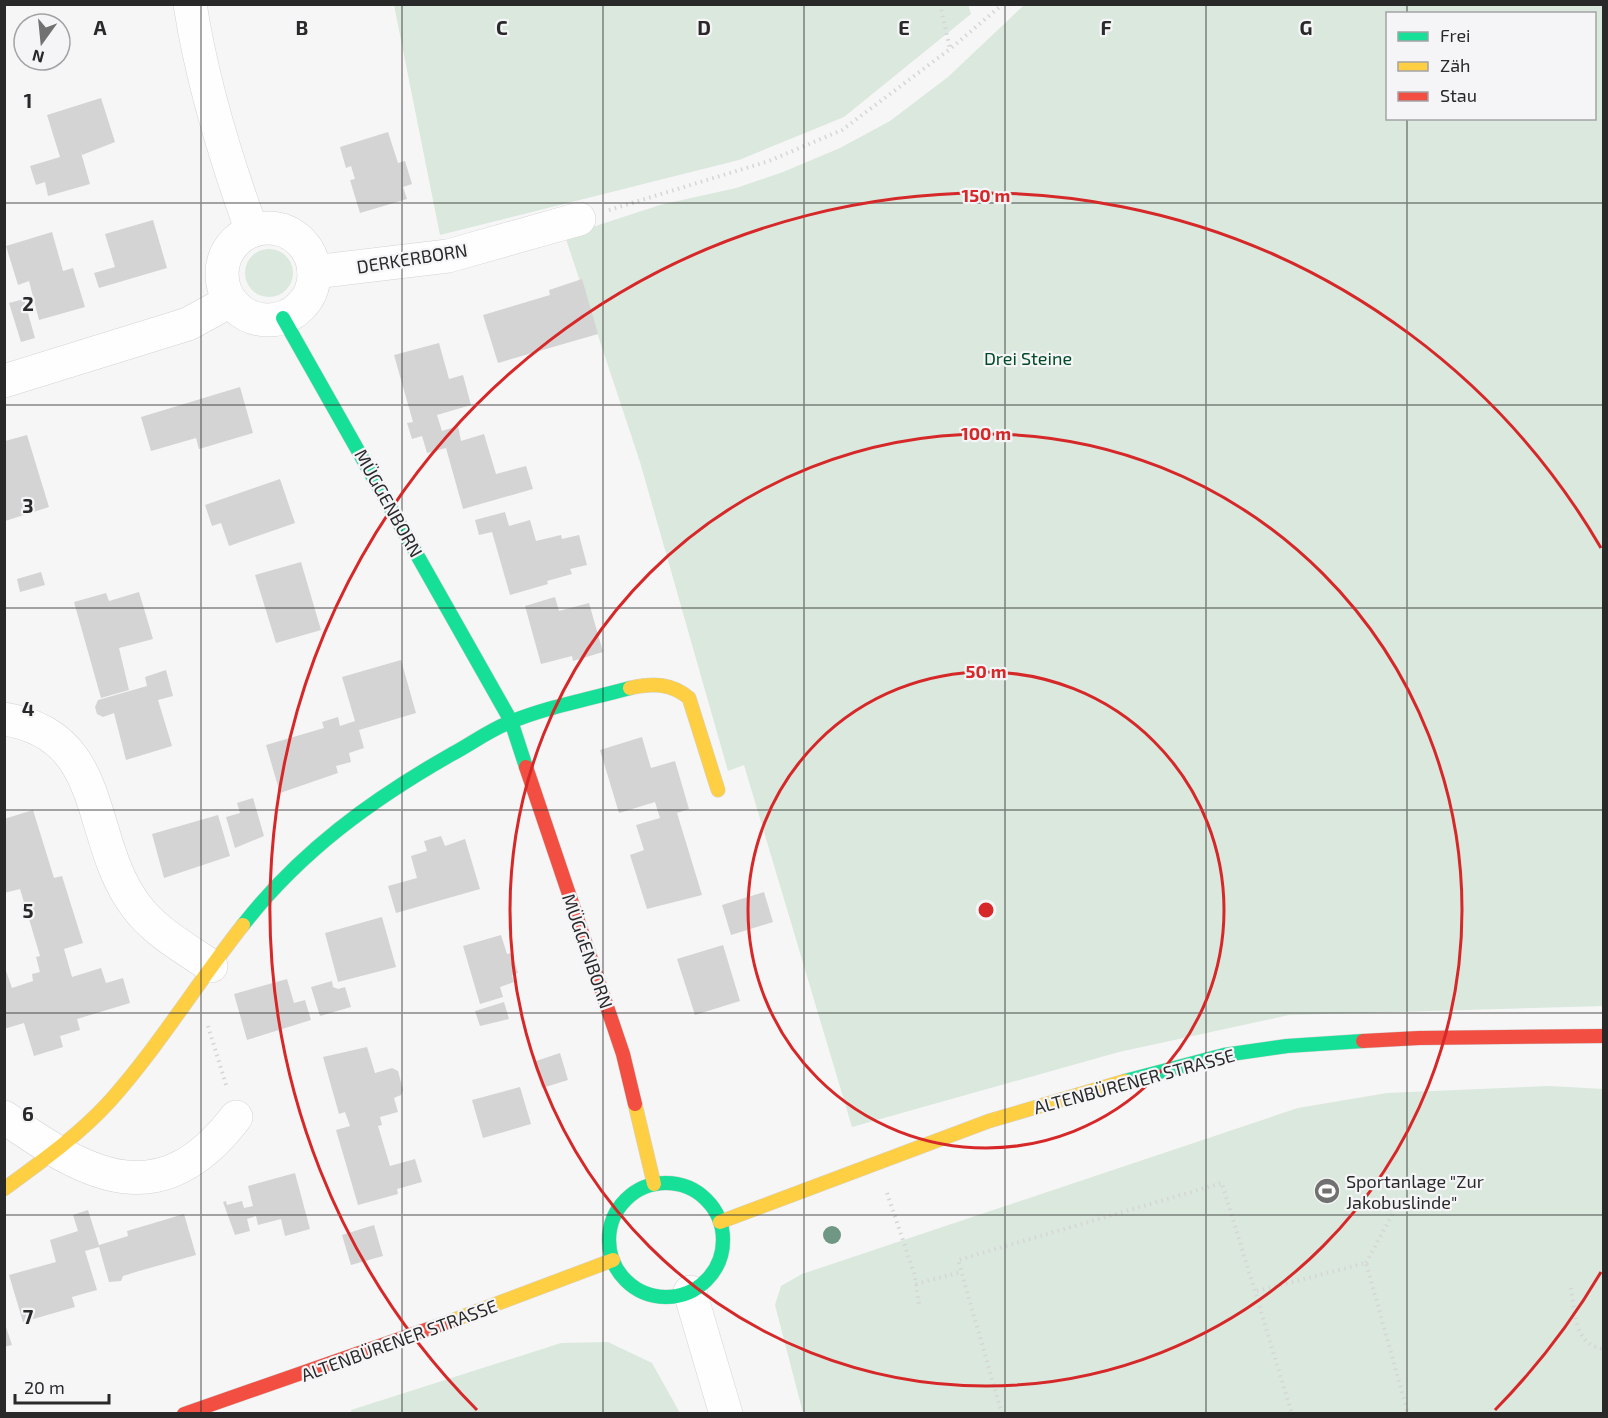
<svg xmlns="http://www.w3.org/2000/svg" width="1608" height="1418" font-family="'Exo 2',sans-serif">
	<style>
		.green { fill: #dae8de; fill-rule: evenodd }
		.building { fill: #d4d4d4 }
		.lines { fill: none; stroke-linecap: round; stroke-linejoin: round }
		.street-casing { stroke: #d3d3d4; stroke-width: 34 }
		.fast-casing { stroke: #d3d3d4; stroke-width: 15 }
		.slow-casing { stroke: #d3d3d4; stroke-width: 15 }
		.jam-casing { stroke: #d3d3d4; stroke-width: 15 }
		.path { stroke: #d6d6d7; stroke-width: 4; stroke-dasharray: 1.5 4.5; stroke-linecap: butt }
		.street { stroke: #fefefe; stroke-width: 33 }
		.fast { stroke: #16e098; stroke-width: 14 }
		.slow { stroke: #ffcf43; stroke-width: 14 }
		.jam { stroke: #f24e42; stroke-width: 14 }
		.tree { fill: #6f9784 }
		.grid { fill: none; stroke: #29292a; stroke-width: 1.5; stroke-opacity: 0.55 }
		.ring { fill: none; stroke: #d62828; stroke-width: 3 }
		.labels { text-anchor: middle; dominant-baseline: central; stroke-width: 4.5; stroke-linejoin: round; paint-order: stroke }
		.street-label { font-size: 18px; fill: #29292a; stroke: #f5f5f7 }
		.park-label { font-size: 18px; fill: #014a27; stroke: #f5f5f7 }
		.poi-label { font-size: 18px; fill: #29292a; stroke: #f5f5f7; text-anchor: start }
		.grid-label { font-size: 20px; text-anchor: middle; font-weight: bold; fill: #29292a; stroke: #f5f5f7; stroke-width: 4.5; stroke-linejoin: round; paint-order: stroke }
		.centre { fill: #d62828; stroke: #f5f5f7; stroke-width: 3 }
		.ring-label { font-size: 18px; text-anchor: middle; font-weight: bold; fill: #d62828; stroke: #f5f5f7; stroke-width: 4.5; stroke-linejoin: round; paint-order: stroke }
	</style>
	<rect width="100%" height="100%" fill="#f6f6f6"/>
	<g class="green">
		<polygon points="968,4 971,14 844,117 739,160 440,235 394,5"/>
		<path d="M1024 5H1603V1006L1289 1015 1119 1052 852 1127 744 765 728 771 640 462 565 236 660 205 736 188 783 172 840 148 890 121 948 77ZM1388 14H1594V118H1388Z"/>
		<circle cx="269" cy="273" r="24"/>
		<polygon points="1549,1086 1603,1089 1603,1413 803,1413 775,1305 781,1286 802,1274 1298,1108 1387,1093"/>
		<polygon points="608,1342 652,1363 680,1413 352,1413 351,1410 561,1343"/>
	</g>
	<g class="building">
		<polygon points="101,98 115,142 82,155 80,149 90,184 48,196 45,182 36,185 30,166 60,157 47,115"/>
		<polygon points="388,132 398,163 405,161 412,184 403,187 407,199 360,213 350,180 355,179 351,166 346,168 340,147"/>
		<polygon points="153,220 167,268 99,288 94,273 115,267 105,234"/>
		<polygon points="52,232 63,271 73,268 85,307 39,320 29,281 18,285 6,246"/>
		<polygon points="582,279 598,334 498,363 483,315 550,295 549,290"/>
		<polygon points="24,299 35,338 21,342 9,303"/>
		<polygon points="439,343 449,379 463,375 471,405 437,415 442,431 458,426 461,441 484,434 496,474 526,466 533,489 463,509 446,448 427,453 422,436 412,439 407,423 413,422 394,355"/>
		<polygon points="240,387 253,433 199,449 196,438 151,451 141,417"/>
		<polygon points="27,435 49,507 5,521 5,441"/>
		<polygon points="280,479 295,523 229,546 221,523 212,526 205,505"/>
		<polygon points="505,512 509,526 530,520 536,541 561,535 562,539 579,535 587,565 570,569 572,574 547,581 548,584 510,595 492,532 479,535 475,520"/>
		<polygon points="301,562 321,630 276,643 255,575"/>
		<polygon points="41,572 45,585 20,592 17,579"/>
		<polygon points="139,592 153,639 119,648 129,690 101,698 74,602 106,593 109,601"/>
		<polygon points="555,597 559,611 589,603 603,652 573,661 572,656 541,664 525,606"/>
		<polygon points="401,660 416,713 359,730 364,748 349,753 351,762 336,766 338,773 280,793 266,745 324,728 322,722 338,717 340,726 355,721 342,677"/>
		<polygon points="166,670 173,696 158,700 172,746 126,760 114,713 103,717 97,714 95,707 98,700 147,686 145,677"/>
		<polygon points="642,737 651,768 675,761 689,809 677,813 702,895 647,909 630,855 644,850 636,825 660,818 655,802 619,813 600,750"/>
		<polygon points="253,798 264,836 235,848 226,817 240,813 237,803"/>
		<polygon points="33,810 54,878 62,876 83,943 64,949 72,977 101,968 106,983 123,978 130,1003 77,1019 80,1030 60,1036 63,1047 34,1056 24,1023 4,1029 4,965 12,988 33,981 32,974 40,972 36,957 40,956 20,889 4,893 4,819"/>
		<polygon points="218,815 230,856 164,878 152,834"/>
		<polygon points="441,836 445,846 465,839 480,889 396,913 388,886 417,878 411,856 427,851 424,841"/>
		<polygon points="764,892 773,922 731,935 722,905"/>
		<polygon points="382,917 396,967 338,982 325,933"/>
		<polygon points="501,935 507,954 512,953 518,973 512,975 514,982 500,987 503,997 480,1004 463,946"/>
		<polygon points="723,945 740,1001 695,1015 677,959"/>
		<polygon points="287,979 294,1003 305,1000 311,1020 247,1040 234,994"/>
		<polygon points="332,981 333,987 338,989 345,987 351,1007 320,1016 311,987"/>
		<polygon points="504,1002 509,1019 480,1026 475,1011"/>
		<polygon points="367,1047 375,1073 392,1068 398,1071 403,1090 401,1095 394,1098 398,1112 380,1117 382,1125 378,1126 390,1166 415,1159 422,1182 397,1189 398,1194 358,1205 336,1130 350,1126 345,1112 339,1114 323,1057"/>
		<polygon points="560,1053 568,1080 542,1088 533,1062"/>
		<polygon points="520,1087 531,1124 483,1138 472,1100"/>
		<polygon points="295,1173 310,1229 285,1236 281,1219 258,1225 256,1216 247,1219 250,1231 235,1235 223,1202 226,1201 227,1205 242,1201 244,1208 253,1206 248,1186"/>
		<polygon points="88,1210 99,1245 128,1236 127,1231 184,1214 196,1255 139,1271 123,1276 121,1281 109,1282 99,1247 85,1251 97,1290 72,1297 75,1307 23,1322 9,1275 56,1262 50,1240 78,1231 73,1215"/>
		<polygon points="374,1225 383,1256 351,1265 342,1235"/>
		<polygon points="4,1321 12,1345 4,1347"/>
	</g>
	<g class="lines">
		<g class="street-casing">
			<g id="street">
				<path d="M190 4C202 82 225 157 252 231"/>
				<circle cx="268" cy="274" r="46"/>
				<polyline points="314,272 448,256 579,219"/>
				<polyline points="4,381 188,324 230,301"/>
				<path d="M4 719C110 735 85 839 136 906 155 932 185 948 211 966"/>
				<path d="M4 1117C88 1176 160 1217 236 1117"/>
				<polyline points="690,1292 726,1414"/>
			</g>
		</g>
		<g class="fast-casing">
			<g id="fast">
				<polyline points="283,318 511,721 526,767"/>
				<path d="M243 925C300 852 371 800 452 754 471 744 488 731 508 723 546 707 590 699 630 688"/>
				<polyline points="1125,1081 1224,1055 1287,1046 1363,1041"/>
				<circle cx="666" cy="1240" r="57"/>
			</g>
		</g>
		<g class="slow-casing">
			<g id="slow">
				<path d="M630 688C653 683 671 683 689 698L718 790"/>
				<polyline points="635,1104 654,1184"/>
				<path d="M4 1189C41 1162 79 1135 110 1101 159 1046 197 983 243 925"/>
				<polyline points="720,1222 989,1121 1125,1081"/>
				<polyline points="451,1321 613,1260"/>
			</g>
		</g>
		<g class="jam-casing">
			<g id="jam">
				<polyline points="526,767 623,1054 635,1104"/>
				<polyline points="1363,1041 1419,1038 1604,1036"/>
				<polyline points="184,1414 451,1321"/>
			</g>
		</g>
		<g class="path">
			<polyline points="940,4 950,49"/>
			<polyline points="609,210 769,161 842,130 950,49 1003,4"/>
			<polyline points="208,1026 227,1088"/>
			<polyline points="887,1193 914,1273 919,1304"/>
			<polyline points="1366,1263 1398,1204"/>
			<polyline points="916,1284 961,1272"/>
			<path d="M1571 1288C1575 1311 1574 1346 1604 1349"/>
			<polyline points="1257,1291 1366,1263 1408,1414"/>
			<polyline points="1002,1414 958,1260 1222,1183 1292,1414"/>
		</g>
		<use href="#street" class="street"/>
		<use href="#fast" class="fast"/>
		<use href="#slow" class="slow"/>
		<use href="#jam" class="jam"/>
	</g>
	<circle class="tree" cx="832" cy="1235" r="9"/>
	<path class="grid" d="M201 4V1414M402 4V1414M603 4V1414M804 4V1414M1005 4V1414M1206 4V1414M1407 4V14M1407 118V1414M4 203H1604M4 405H1604M4 608H1604M4 810H1604M4 1013H1604M4 1215H1604"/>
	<g class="ring">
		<circle cx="986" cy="910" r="238"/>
		<circle cx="986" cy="910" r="476"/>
		<path d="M1601 1272A714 714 0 0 1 1495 1410M477 1410A714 714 0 1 1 1601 548"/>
	</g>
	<defs>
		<g id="stadium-disc" transform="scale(1.35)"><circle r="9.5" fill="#717171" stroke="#f5f5f7"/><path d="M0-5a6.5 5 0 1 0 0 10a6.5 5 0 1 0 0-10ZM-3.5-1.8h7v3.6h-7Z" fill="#fff"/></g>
	</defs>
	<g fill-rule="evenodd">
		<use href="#stadium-disc" x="1327" y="1191"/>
	</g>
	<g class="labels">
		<g class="street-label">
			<text transform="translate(412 258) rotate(-9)">DERKERBORN</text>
			<text transform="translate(389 503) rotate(61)">MÜGGENBORN</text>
			<text transform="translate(588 951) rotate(71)">MÜGGENBORN</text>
			<text transform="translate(1134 1081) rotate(-15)">ALTENBÜRENER STRASSE</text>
			<text transform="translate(399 1340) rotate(-20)">ALTENBÜRENER STRASSE</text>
		</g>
		<g class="park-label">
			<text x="1028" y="358">Drei Steine</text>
		</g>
		<g class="poi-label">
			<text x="1346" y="1181">Sportanlage "Zur<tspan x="1346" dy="21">Jakobuslinde"</tspan></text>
		</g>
	</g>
	<g class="grid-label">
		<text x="100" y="35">A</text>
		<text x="302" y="35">B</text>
		<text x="502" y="35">C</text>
		<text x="704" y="35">D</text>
		<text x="904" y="35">E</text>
		<text x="1106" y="35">F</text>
		<text x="1306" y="35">G</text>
		<text x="28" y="108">1</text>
		<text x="28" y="311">2</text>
		<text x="28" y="513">3</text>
		<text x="28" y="716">4</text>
		<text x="28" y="918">5</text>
		<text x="28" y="1121">6</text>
		<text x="28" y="1324">7</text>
	</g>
	<circle cx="986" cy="910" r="9" class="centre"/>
	<g class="ring-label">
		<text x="986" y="202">150 m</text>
		<text x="986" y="440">100 m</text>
		<text x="986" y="678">50 m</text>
	</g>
	<rect width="1608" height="1418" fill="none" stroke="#29292a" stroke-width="12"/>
	<rect x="1386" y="12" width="210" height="108" fill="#f5f5f7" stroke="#a3a3a5" stroke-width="1.5"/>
	<rect x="1398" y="32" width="30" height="9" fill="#16e098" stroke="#a3a3a5" stroke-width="1.5"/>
	<text x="1440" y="42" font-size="18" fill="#29292a">Frei</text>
	<rect x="1398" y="62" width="30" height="9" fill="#ffcf43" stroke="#a3a3a5" stroke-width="1.5"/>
	<text x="1440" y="72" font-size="18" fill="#29292a">Zäh</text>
	<rect x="1398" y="92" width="30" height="9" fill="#f24e42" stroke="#a3a3a5" stroke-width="1.5"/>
	<text x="1440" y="102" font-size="18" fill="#29292a">Stau</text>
	<g transform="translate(42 42) rotate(195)"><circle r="28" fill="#f5f5f7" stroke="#a3a3a5" stroke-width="1.5"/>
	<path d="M0-4.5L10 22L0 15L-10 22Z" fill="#717171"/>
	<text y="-9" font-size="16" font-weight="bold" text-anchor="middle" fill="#29292a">N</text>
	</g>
	<path d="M15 1394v9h94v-9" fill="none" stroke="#29292a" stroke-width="3"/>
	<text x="24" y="1394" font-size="18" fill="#29292a" stroke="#f5f5f7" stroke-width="4.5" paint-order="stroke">20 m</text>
</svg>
